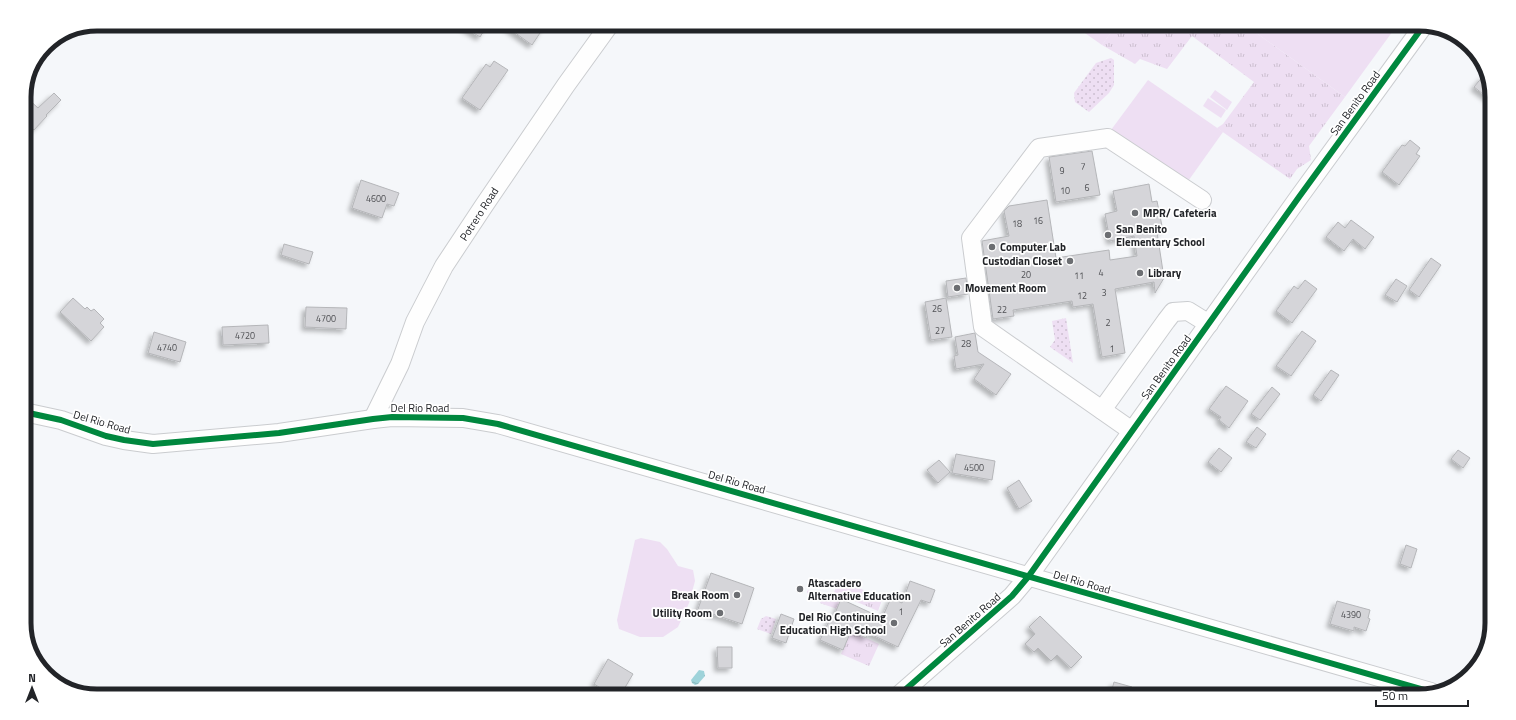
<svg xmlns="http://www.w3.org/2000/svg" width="1516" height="720" font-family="'Titillium Web',sans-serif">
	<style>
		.grass { fill: url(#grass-tufts) }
		.park { fill: url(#park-dots) }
		.garden { fill: #eedff3 }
		.water { fill: url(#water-ripples) }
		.building { fill: #d5d5d9; stroke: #b5b6b9; filter: url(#shadow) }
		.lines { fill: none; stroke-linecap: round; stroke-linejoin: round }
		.minor-casing { stroke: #cacccf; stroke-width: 20 }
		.minor { stroke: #fefefe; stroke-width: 18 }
		.cycleway-casing { stroke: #fff; stroke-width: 8 }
		.cycleway { stroke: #00873e; stroke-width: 6 }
		.poi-dot { fill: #6c6e72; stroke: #fff; stroke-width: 1.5 }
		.labels { text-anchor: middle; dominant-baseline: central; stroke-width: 3.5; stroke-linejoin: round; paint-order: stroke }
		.number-label { font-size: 9px; fill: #4f5054 }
		.street-label { font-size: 11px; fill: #222428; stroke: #fff }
		.poi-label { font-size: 11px; font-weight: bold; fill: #222428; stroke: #fff; text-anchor: start }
		.rim { fill: none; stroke: #222428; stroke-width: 5 }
	</style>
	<defs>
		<pattern id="grass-tufts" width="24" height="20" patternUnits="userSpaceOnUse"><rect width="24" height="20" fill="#eedff3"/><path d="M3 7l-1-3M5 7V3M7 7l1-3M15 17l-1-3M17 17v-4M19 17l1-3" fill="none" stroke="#ccbfd0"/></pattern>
		<pattern id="park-dots" width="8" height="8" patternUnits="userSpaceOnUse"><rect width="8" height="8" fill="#eedff3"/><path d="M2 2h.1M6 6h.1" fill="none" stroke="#ccbfd0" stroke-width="1.8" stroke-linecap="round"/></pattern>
		<pattern id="water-ripples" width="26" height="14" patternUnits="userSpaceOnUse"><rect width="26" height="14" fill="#9ed3da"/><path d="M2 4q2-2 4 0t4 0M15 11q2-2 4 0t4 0" fill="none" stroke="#88b5bb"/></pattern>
		<filter id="shadow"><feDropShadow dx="-3.5" dy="3.5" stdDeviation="2" flood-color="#0004"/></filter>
	</defs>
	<rect width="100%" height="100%" fill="#f5f7fa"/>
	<g class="grass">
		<polygon points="1117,24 1244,24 1345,97 1309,146 1311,160 1297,169 1290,179 1217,128 1223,124 1254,82 1192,36 1167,69 1140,59 1135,64 1102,45"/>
		<polygon points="839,581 883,597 878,611 843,596 837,609 820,603 821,599 807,593 807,591 809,590 829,600 831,599"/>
		<polygon points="851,631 879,644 869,666 841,654"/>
	</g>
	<g class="park">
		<polygon points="1111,58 1114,60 1114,85 1109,93 1089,112 1075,102 1074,93 1096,63"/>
		<polygon points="1066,318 1073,363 1050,347 1055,340 1052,321"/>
		<polygon points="766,616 776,619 771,634 757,629 761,619"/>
	</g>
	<g class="garden">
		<polygon points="1072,24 1117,24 1102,45"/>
		<polygon points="1244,24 1398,24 1345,97"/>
		<polygon points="1148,80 1223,132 1186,184 1111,130"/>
		<polygon points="1215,90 1232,102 1227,110 1210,97"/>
		<polygon points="1208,98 1226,110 1221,118 1203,106"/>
		<polygon points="641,538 660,542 667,549 678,566 693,570 695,581 689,603 678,627 663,637 640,637 619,629 617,620 635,540"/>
	</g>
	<polygon class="water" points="699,670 704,671 705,676 698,684 695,685 692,683 691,680"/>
	<g class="building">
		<polygon points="459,24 488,24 480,37"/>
		<polygon points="503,24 546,24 532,45"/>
		<polygon points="494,61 508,70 480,110 462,98 486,64 490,67"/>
		<polygon points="1483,76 1488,80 1492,92 1492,101 1474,87"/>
		<polygon points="54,93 61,100 46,115 47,116 34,130 24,120 24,95 38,108"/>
		<polygon points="1410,140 1420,148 1416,154 1420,156 1399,185 1382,172 1402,145 1405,146"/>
		<polygon points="1092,151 1100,195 1056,202 1049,157"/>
		<polygon points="361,180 399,193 394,206 387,204 382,218 352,208"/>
		<polygon points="1149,184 1152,202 1157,201 1163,231 1157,232 1164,278 1155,293 1154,282 1115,289 1125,353 1102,357 1093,304 1073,307 1072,301 1013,310 1014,316 993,319 982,241 1009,236 1004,211 1009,206 1047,200 1056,258 1109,250 1110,260 1137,256 1134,236 1110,241 1105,214 1117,211 1113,191"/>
		<polygon points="1351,220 1374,237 1365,249 1353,239 1344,251 1326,237 1338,222 1345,228"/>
		<polygon points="284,244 313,252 309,264 281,255"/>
		<polygon points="1431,258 1441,265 1419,297 1409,290"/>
		<polygon points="966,278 968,294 948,297 946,281"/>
		<polygon points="1396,279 1407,286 1397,302 1385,295"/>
		<polygon points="1305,280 1317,289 1292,323 1276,311 1294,286 1298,289"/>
		<polygon points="73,298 85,309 87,307 91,311 94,309 104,319 100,323 104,327 91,341 60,312"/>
		<polygon points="946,298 952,337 931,340 925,302"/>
		<polygon points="306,307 347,308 346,329 305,327"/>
		<polygon points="268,325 269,343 223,345 222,327"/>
		<polygon points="1302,331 1316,341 1291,376 1276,366"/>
		<polygon points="154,332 186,342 180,362 148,353"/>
		<polygon points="975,333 978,352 1011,374 996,395 974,379 984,364 956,369 954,356 958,355 955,337"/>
		<polygon points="1331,370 1339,375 1321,401 1313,395"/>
		<polygon points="1226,386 1248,401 1229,428 1219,420 1221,417 1209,409"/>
		<polygon points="1272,387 1280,394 1260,420 1251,414"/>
		<polygon points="1257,427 1266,434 1256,448 1246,442"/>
		<polygon points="1219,448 1232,458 1221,472 1208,462"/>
		<polygon points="1458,450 1470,458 1463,468 1451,459"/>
		<polygon points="956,454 995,461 992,480 952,473"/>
		<polygon points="939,460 950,472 938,483 927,470"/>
		<polygon points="1019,480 1032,501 1019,509 1007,488"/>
		<polygon points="1406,545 1417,549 1411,568 1400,564"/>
		<polygon points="711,573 754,588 742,624 698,609"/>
		<polygon points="910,581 935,590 930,603 921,600 898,647 868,633 866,638 851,631 843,650 820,640 831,617 833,618 841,599 882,618 891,598 902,603"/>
		<polygon points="1337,601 1370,610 1368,618 1370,619 1366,631 1354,627 1354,631 1330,624"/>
		<polygon points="781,614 794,619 786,643 772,638"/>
		<polygon points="1040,616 1082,657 1071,668 1057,655 1051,661 1038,648 1034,652 1025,644 1035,634 1029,627"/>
		<polygon points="717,647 732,647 732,668 718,668"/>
		<polygon points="608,659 633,674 620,696 614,696 594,684"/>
		<polygon points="1114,682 1132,687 1130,696 1110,696"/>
	</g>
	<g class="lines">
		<g class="minor-casing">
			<g id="minor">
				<polyline points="1102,410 1166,321 1173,312 1188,311 1209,324"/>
				<polyline points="24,412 61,420 106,436 124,440 153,444 279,433 373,419 392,417 463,418 498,424 1431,692"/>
				<polyline points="373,419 400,364 415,322 444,266 483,207 566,85 610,24"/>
				<polyline points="1132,431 983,327 971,238 1039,148 1108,138 1202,200"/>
				<polyline points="898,696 1012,596 1028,577 1299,197 1424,25"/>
			</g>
		</g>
		<use href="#minor" class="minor"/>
		<g class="cycleway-casing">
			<g id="cycleway">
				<polyline points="24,412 61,420 106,436 124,440 153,444 279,433 373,419 392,417 463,418 498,424 1431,692"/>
				<polyline points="898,696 1012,596 1028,577 1299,197 1424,25"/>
			</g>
		</g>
		<use href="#cycleway" class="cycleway"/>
	</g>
	<g class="poi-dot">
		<circle cx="1135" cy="213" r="4"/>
		<circle cx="1108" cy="235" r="4"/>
		<circle cx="992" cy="247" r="4"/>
		<circle cx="1070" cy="261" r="4"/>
		<circle cx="1140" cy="273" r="4"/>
		<circle cx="957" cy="288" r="4"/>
		<circle cx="800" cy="589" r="4"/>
		<circle cx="737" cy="595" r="4"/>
		<circle cx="720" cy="613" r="4"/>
		<circle cx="894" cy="623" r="4"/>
	</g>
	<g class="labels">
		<g class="number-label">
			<text x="1083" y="166">7</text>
			<text x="1062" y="170">9</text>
			<text x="1087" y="187">6</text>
			<text x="1065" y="190">10</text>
			<text x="376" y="198">4600</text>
			<text x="1038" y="220">16</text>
			<text x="1017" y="223">18</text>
			<text x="1101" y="272">4</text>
			<text x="1026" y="274">20</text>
			<text x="1079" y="275">11</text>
			<text x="1104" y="292">3</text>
			<text x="1082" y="295">12</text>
			<text x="937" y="308">26</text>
			<text x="1002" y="309">22</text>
			<text x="326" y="318">4700</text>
			<text x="1108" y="322">2</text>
			<text x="940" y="330">27</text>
			<text x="245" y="335">4720</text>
			<text x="966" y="343">28</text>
			<text x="167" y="347">4740</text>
			<text x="1112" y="348">1</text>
			<text x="974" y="467">4500</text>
			<text x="901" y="611">1</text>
			<text x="1351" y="614">4390</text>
		</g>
		<g class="street-label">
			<text transform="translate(1355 103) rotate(-54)">San Benito Road</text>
			<text transform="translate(479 214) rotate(-57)">Potrero Road</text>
			<text transform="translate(1166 367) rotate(-54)">San Benito Road</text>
			<text x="420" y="408">Del Rio Road</text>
			<text transform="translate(102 422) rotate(16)">Del Rio Road</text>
			<text transform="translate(737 482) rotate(16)">Del Rio Road</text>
			<text transform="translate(1082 582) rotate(16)">Del Rio Road</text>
			<text transform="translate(970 620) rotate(-41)">San Benito Road</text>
		</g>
		<g class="poi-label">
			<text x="1143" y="213">MPR/ Cafeteria</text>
			<text x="1116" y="229">San Benito<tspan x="1116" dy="13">Elementary School</tspan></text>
			<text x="1000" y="247">Computer Lab</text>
			<text x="1062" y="261" text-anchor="end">Custodian Closet</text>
			<text x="1148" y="273">Library</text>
			<text x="965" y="288">Movement Room</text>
			<text x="808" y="583">Atascadero<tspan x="808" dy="13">Alternative Education</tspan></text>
			<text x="729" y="595" text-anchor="end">Break Room</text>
			<text x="712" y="613" text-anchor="end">Utility Room</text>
			<text x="886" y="617" text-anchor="end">Del Rio Continuing<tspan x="886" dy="13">Education High School</tspan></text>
		</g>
	</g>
	<path d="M0 0H1516V720H0ZM97 31H1419A66 66 0 0 1 1485 97V623A66 66 0 0 1 1419 689H97A66 66 0 0 1 31 623V97A66 66 0 0 1 97 31Z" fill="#fff" fill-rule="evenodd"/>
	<path class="rim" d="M97 31H1419A66 66 0 0 1 1485 97V623A66 66 0 0 1 1419 689H97A66 66 0 0 1 31 623V97A66 66 0 0 1 97 31Z"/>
	<g transform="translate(32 688)" stroke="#ffffff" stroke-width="3" paint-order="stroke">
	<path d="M0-3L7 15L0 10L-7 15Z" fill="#222428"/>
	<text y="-6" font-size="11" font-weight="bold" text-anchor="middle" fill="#222428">N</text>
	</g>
	<path d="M1376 700v6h92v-6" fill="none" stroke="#222428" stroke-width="2"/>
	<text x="1382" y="700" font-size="12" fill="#222428" stroke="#ffffff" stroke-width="3" paint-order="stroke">50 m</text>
</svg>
